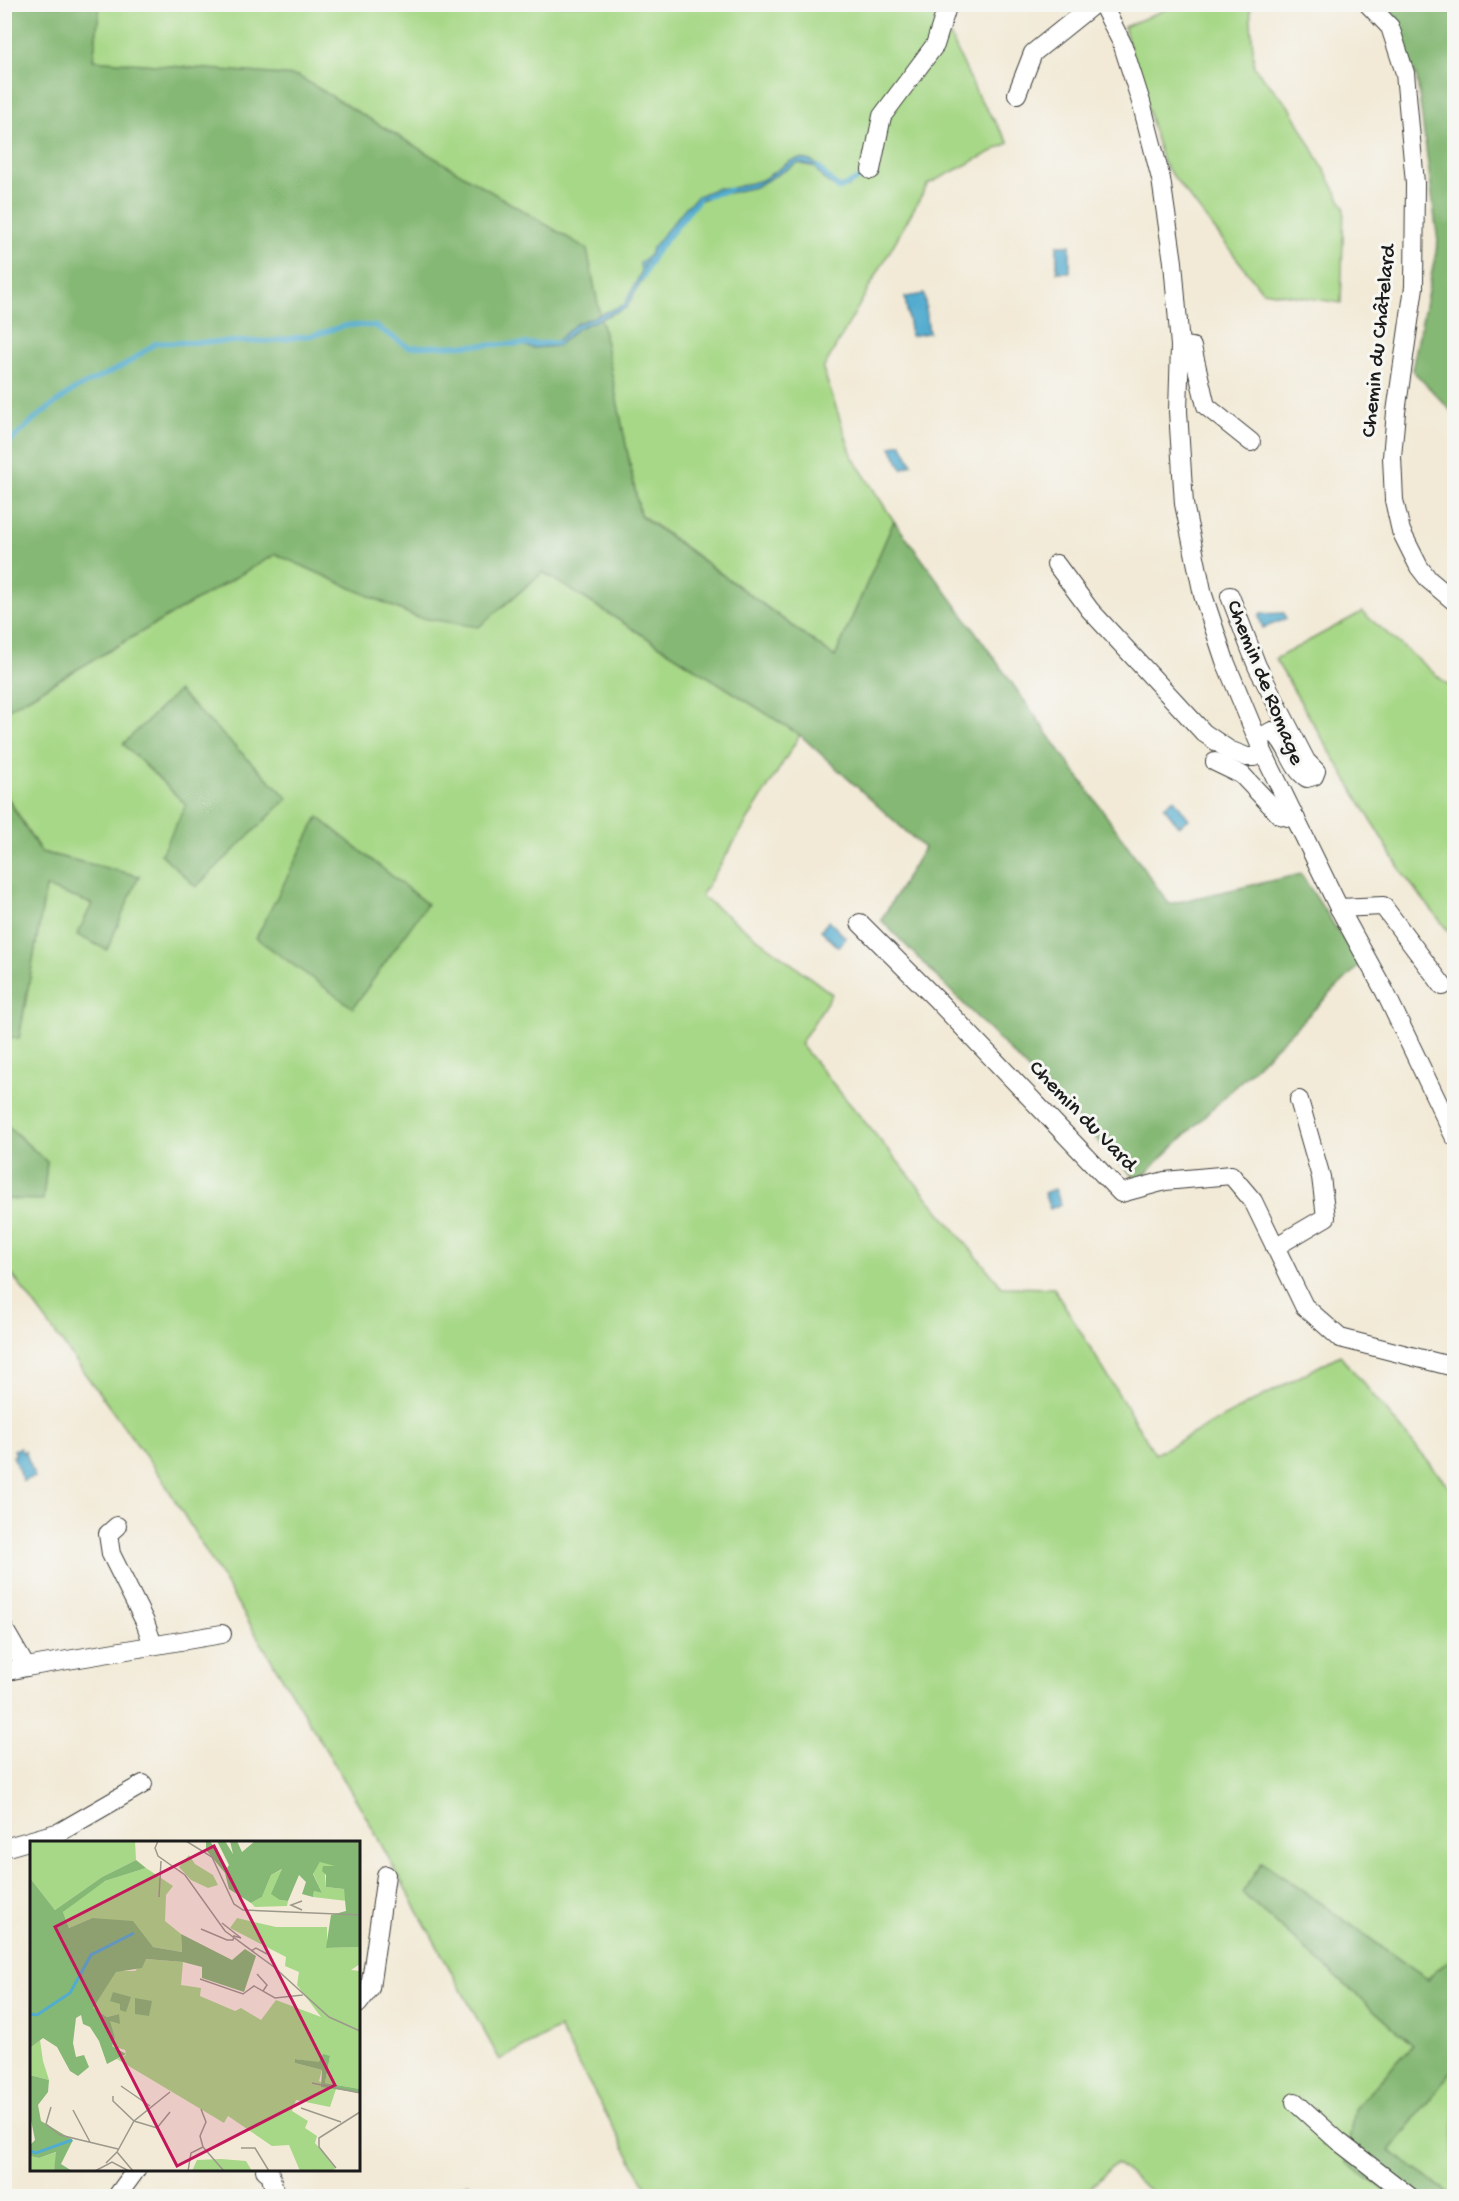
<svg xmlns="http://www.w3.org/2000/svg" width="1459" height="2201" font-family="'Gochi Hand',sans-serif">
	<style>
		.green { fill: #a7d887; stroke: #627a52; stroke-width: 1.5 }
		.forest { fill: #85b874; stroke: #506a48; stroke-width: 1.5 }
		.water { fill: #52accf; stroke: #376476; stroke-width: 1.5 }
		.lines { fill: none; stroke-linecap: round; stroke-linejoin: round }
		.stream { stroke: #52accf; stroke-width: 5 }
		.minor-casing { stroke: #3c3b38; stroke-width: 20 }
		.minor { stroke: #fff; stroke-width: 18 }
		.labels { text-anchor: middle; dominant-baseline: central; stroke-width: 6; stroke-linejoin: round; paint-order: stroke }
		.street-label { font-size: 22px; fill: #1c1c1c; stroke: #f6f6f2 }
		.inset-river { fill: none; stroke: #52accf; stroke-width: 3 }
		.inset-road { fill: none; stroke: #9c988c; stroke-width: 1.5 }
		.view { fill: #c2185b; fill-opacity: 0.15; stroke: #c2185b; stroke-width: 3 }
		.inset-edge { fill: none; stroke: #1c1c1c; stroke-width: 3 }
	</style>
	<rect width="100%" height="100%" fill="#f6f6f2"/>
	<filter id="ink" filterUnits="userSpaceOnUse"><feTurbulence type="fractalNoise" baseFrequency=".0167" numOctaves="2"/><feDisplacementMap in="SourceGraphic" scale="12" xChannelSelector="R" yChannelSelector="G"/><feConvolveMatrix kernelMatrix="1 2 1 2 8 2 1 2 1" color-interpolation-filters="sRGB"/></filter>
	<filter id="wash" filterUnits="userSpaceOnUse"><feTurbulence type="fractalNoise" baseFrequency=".008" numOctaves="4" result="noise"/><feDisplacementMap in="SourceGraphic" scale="24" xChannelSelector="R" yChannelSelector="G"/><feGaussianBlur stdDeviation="1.35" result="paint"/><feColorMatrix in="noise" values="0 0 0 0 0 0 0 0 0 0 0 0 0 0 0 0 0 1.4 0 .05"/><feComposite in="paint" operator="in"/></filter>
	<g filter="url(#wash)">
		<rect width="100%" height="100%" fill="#f2ead7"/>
		<g class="green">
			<polygon points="100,5 936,5 978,96 1009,143 928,184 823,369 853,458 894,521 835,657 640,514 586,249 93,60"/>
			<polygon points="1176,5 1250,5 1254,67 1291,109 1344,207 1341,303 1262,291 1163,163 1124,27"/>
			<polygon points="276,554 416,617 479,626 543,572 800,735 701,896 832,994 800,1044 1002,1287 1054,1288 1155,1454 1340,1355 1454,1493 1454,1956 1427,1979 1263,1862 1242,1893 1413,2045 1354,2109 1346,2163 1393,2196 1157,2196 1116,2163 1081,2196 651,2196 559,2028 500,2060 361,1808 161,1477 5,1265 4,1199 43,1199 47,1162 5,1123 4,1036 19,1038 46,887 93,904 139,876 41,852 5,793 5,711"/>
			<polygon points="1362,612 1454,690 1454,938 1403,874 1275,659"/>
			<polygon points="1454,2068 1454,2196 1453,2196 1390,2151"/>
		</g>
		<g class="forest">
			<polygon points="5,5 100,5 93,60 298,76 587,249 640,515 835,657 894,521 972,627 1169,904 1301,874 1360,965 1138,1181 881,920 924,848 800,735 543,572 479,627 416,617 276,554 5,711"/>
			<polygon points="1385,5 1454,5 1454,414 1412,370 1438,242 1417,79"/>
			<polygon points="178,691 288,798 196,887 161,854 186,805 123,744"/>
			<polygon points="4,793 41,852 139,876 107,950 77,935 92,904 46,887 19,1039 5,1036"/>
			<polygon points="318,817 427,904 353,1008 256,938"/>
			<polygon points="4,1123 47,1162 43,1200 5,1199"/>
			<polygon points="1262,1862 1427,1979 1454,1956 1454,2068 1390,2151 1453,2196 1393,2196 1346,2163 1354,2109 1413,2045 1242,1893"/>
		</g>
		<g class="water">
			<path d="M798 159C823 159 820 176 840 186L848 183 849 187 837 189 822 178 815 167 798 163 755 187 729 193 720 192 701 200 689 209 655 251 653 258 644 265 645 275 626 308 578 328 557 346 534 348 524 346V344L533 345 557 341 576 324 624 305 641 273 640 263 650 255 652 248 686 207 698 196 717 188 729 189 762 180 791 161Z"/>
			<rect x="1057" y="245" width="13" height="27"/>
			<polygon points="924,294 929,333 911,336 905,297"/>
			<polygon points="901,443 912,464 902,469 891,447"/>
			<polygon points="1284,613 1286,619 1263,628 1259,617 1260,614"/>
			<polygon points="1174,799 1189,819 1179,826 1164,807"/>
			<polygon points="829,921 846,938 838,947 821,930"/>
			<polygon points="1055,1189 1061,1204 1050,1209 1044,1193"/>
			<polygon points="20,1448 22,1452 25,1451 35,1477 23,1481 13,1456 16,1455 14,1450"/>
			<polygon points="468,2183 477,2196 463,2196 458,2188"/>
		</g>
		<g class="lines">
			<g class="stream">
				<polyline points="818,167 839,189 864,176"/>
				<polyline points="707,196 730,190"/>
				<polyline points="643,277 654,255 699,199"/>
				<polyline points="4,447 38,416 75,389 125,365 156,343 273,341 314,335 348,325 375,326 409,347 557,343"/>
			</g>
		</g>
	</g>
	<g filter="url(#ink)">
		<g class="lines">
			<g class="minor-casing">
				<g id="minor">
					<polyline points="1102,4 1122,43 1141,102 1161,179 1173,262 1180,346 1178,411 1184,504 1203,595 1225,661 1262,750 1339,908 1385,992 1454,1136"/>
					<polyline points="1368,4 1390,27 1405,73 1415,183 1414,287 1396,412 1392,457 1394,500 1401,531 1419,567 1429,580 1454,601"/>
					<polyline points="1017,94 1033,53 1094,4"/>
					<polyline points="871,170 882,116 935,45 948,4"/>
					<polyline points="1180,346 1192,347 1206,406 1251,442"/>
					<path d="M1056 564 1090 610 1204 733 1229 750 1247 757H1254L1262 750 1261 737 1272 731C1289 743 1290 767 1307 778L1314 776 1316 771 1306 761 1257 666 1230 596"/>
					<polyline points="1215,762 1242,775 1280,815 1296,819"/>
					<polyline points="1339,908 1383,906 1443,986"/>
					<polyline points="860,923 938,1001 1121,1193 1165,1181 1231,1175 1253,1201 1304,1306 1340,1338 1454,1367"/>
					<polyline points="1275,1247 1326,1217 1321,1177 1299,1100"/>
					<polyline points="117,1526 108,1534 111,1554 145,1622 153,1645"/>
					<polyline points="4,1629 26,1667"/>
					<polyline points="4,1672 26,1667 222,1634"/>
					<polyline points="4,1848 60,1832 143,1784"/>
					<polyline points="358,2004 370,1988 386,1875"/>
					<polyline points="1295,2102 1338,2141 1409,2196"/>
					<polyline points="265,2170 270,2174 276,2196"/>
					<polyline points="117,2196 136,2170"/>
				</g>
			</g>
			<use href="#minor" class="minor"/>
		</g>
	</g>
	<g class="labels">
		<g class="street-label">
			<text transform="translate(1380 341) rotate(-84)">Chemin du Châtelard</text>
			<text transform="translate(1264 683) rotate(68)">Chemin de Romage</text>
			<text transform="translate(1082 1117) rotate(46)">Chemin du Vard</text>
		</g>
	</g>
	<g transform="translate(30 1841)">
		<rect width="330" height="330" fill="#f2ead7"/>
		<path d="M0 0H105L106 19 72 36 25 69 0 37ZM159 14 165 23 183 34 188 44 178 47 161 39 149 26ZM297 20 306 25H294L296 46 314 48 317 60 283 56 284 50 292 52 283 32 290 21ZM116 27 143 45 136 54 135 80 151 93 152 111 123 106 62 77 39 87 33 71 58 51 75 40ZM253 28 250 59 258 60 257 65 225 66 221 62 232 56 241 34ZM207 77 246 86H297V107L330 106V123L321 129 330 130V248L295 242 300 215 290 222 266 218 265 222 292 229 289 240 306 248 300 266 266 259 262 270 278 280 275 287 287 295 285 302 306 326 303 330H270L259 304 242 305 198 275 194 282 87 218 96 214 95 209 82 205 85 197 79 179 89 173 77 176 62 167 86 130H105L116 118 153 121 151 144 171 147 170 155 205 170 211 167 231 179 246 159 291 176 267 144 269 131 255 125 256 116 200 87ZM10 199 13 220 19 239 0 234V207ZM27 311 24 330H0V315L9 317ZM191 318 216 320 222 330H162L167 319Z" fill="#a7d887"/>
		<path d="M176 0H180L197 27 199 24 187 0H195L203 13 200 0H207L212 11 225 0H330V106L296 107 301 74 316 70 314 48 296 46V34L292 30 293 25H305L290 21 283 33 292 52 284 50 283 56 272 53 276 41 269 34 258 60 250 59 241 53 252 28 241 34 232 56 221 62 199 48 195 32 176 9ZM106 19 116 27 75 40 33 71 39 87 62 77 103 80 123 106 152 111 151 93 202 119 215 108 226 115 214 151 172 137V126L153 121 116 118 112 127 86 131 63 167 77 176 89 173 90 183 80 180 85 197 82 205 96 213 77 223 69 200 60 186 53 183 51 174 46 177 43 202 46 216 54 214 59 226 48 235 40 230 27 206 13 197 0 207V37L25 69 72 36ZM83 151 101 156 96 171 90 169V163L80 160ZM105 157 122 160 119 175 105 173ZM293 213 300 215 295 242 330 248V252L291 246 292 229 265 222V218L289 221ZM0 234 19 239 18 251 8 264 11 280 43 299 31 323 42 330H24L26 311 9 317 0 315V304L5 299 0 274Z" fill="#85b874"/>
		<path class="inset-river" d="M0 173 7 174 40 152 61 114 104 92M0 310 6 312 42 299"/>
		<path class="inset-road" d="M128 0 125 7 128 15 155 34 195 90 244 126 299 176 330 190M156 0 182 16 204 63 213 69 330 74M129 56 131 20M272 69 261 64 272 60M171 88 197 99H203L204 95 211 97 192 82M221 110 226 107 237 113M227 133 237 144 233 150M170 138 213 153 224 145 245 157 273 154M282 242 330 252M91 245 120 265M83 255V260L104 280 127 287 140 271M21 266 16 283 30 294 88 308M271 267 311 281M171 268 176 281 170 295 173 306M43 269 60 301M173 306 194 330M211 307H225L239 330M87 311 103 330M76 322 87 311 104 280 140 251M306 327 289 306V297L330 271M65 330 82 321 99 330M158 330 161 312 173 306"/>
		<path class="view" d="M184 5 305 244 147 325 25 86Z"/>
		<rect width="330" height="330" class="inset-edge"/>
	</g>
	<rect width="1459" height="2201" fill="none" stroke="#f6f6f2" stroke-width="24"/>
</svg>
